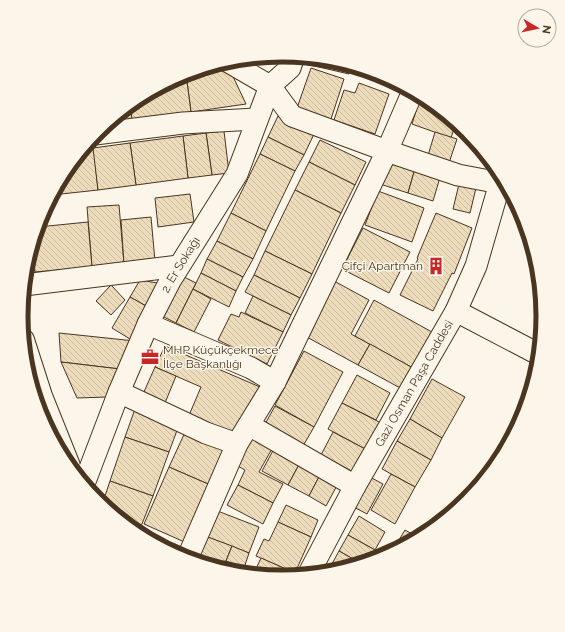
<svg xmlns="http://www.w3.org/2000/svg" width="565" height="632" font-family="Raleway,sans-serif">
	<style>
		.building { fill: url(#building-back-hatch); stroke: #4a3520 }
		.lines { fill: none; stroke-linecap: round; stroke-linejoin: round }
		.minor-casing { stroke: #4a3520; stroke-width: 23 }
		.major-casing { stroke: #4a3520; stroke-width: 24 }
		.minor { stroke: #fbf6e9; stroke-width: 21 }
		.major { stroke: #fbf6e9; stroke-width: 22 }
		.labels { text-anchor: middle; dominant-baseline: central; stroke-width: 3; stroke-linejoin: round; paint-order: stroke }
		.street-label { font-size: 12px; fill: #4a3520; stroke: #fbf6e9 }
		.poi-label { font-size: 12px; fill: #4a3520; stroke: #fbf6e9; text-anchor: end }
		.rim { fill: none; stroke: #4a3520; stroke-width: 5 }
	</style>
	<defs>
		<pattern id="building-back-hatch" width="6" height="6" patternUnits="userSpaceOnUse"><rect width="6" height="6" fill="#ecdcbc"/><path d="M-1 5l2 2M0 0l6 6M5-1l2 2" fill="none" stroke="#ccbda1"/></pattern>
	</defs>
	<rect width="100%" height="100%" fill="#fbf6e9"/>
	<g class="building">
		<polygon points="301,56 325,59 323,68 300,63"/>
		<polygon points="325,59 334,60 351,65 349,74 323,68"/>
		<polygon points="229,68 246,104 191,112 186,74"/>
		<polygon points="311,68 344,79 331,119 297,108"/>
		<polygon points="183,74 186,74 191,112 132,120 130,105 137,98"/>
		<polygon points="359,83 389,94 375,134 334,120 344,90 355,93"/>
		<polygon points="419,101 438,107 456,122 451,138 412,124"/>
		<polygon points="130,105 132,120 108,123"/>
		<polygon points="278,116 314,134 304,155 268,137"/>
		<polygon points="224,131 229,173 212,175 206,133"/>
		<polygon points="435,132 457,139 448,166 427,159"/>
		<polygon points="206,133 212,175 188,178 183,136"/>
		<polygon points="183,136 188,178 136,185 130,143"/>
		<polygon points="268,137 304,155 295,171 260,154"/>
		<polygon points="320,140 366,162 355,185 309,162"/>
		<polygon points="93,141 98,190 52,195 65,171 89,142"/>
		<polygon points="130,143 136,185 98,190 93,148"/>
		<polygon points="260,154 295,171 266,231 231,213"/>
		<polygon points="389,157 416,165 408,193 380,184"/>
		<polygon points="309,162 355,185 341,213 295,190"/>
		<polygon points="416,165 441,174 433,201 408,193"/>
		<polygon points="459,184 476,188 470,213 453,209"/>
		<polygon points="295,190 341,213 312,274 265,251"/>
		<polygon points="378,191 424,208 412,242 365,225"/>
		<polygon points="190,194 194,222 158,227 155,198"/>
		<polygon points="119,205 124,264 92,267 87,207"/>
		<polygon points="231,213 266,231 253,259 217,241"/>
		<polygon points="436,213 472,228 454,274 452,273 433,311 400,295 418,259 417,258"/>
		<polygon points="151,217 155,261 124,264 121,220"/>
		<polygon points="88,222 92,267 35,272 32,244 38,227"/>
		<polygon points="363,228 410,252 389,293 342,269"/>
		<polygon points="217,241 253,259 243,277 207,259"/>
		<polygon points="265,251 312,274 300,298 254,275"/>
		<polygon points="207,259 243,277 236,291 201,273"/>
		<polygon points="201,273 236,291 229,307 193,289"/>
		<polygon points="180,275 196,283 176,323 160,315"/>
		<polygon points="254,275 300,298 291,315 245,292"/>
		<polygon points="140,280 163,284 148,307 130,297"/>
		<polygon points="334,281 369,300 351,334 370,344 358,365 305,336"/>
		<polygon points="111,285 125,300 111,315 96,301"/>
		<polygon points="193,289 211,299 194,332 176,323"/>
		<polygon points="253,296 291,315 283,332 245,313"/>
		<polygon points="130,297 148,307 130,339 112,328"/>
		<polygon points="374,300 432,332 413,368 355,336"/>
		<polygon points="241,312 283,332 267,364 218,340 231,314 239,317"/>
		<polygon points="59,333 135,341 120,369 61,362"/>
		<polygon points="370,344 413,368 402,389 358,365"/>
		<polygon points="165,346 260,387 236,441 187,420 201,387 155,367"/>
		<polygon points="304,351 343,372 314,427 275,405"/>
		<polygon points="61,362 120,369 107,397 77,398"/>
		<polygon points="155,367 176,376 165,403 143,394"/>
		<polygon points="357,375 390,393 376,420 342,403"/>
		<polygon points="432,379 465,397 442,438 410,419"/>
		<polygon points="342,403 383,424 369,451 328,429"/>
		<polygon points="275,406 314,427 303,446 264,426"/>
		<polygon points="135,409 179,425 169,452 125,437"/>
		<polygon points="410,419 442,438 431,460 397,441"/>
		<polygon points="187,428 232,448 215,487 169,467"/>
		<polygon points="250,432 274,445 259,472 283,484 273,503 238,485 245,470 234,464"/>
		<polygon points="333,432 369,451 357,474 321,455"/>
		<polygon points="125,437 169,452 153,496 110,481"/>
		<polygon points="397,441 431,460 415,487 382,469"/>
		<polygon points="276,445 302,459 288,485 262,471"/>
		<polygon points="302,459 322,471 309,496 288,485"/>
		<polygon points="169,467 215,487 189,544 144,524"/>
		<polygon points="322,471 340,480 326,506 309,496"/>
		<polygon points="391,474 415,487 395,524 371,510"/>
		<polygon points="366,475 383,484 367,514 350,505"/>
		<polygon points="110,481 153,496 138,534 106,508 103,502"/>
		<polygon points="238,485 273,503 263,524 227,505"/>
		<polygon points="286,505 318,520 311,537 278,522"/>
		<polygon points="215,510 259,527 249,553 205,536"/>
		<polygon points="359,516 385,532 375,550 348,535"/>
		<polygon points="278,522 311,537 295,573 256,556 264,539 269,541"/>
		<polygon points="405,530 419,538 391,553"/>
		<polygon points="348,535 375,550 368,562 362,564 339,551"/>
		<polygon points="205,536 232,546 226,561 244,568 241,573 231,572 196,562"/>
		<polygon points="232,546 249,553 244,568 226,561"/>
		<polygon points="339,551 362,564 333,573 327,573"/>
		<polygon points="261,558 295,573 293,576 282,577 253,575"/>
	</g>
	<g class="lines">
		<g class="minor-casing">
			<g id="minor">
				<polyline points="227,61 270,86 292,116 387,151 458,175 500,183 508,186"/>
				<polyline points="95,134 183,123 257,119"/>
				<polyline points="24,285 179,266"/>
				<polyline points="456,311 540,355"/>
				<polyline points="148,324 251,368 275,382"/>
				<polyline points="119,392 206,433 237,444"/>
				<polyline points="249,425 355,486"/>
				<path id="s1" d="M84 484 119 392 148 324 170 281 237 174 270 86 290 68 294 56"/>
				<polyline points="187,559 237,444 275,382 387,151 413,91"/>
				<path id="s2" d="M308 575 355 486 456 311 476 266 500 183 501 173"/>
			</g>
		</g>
		<g class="major-casing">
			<polyline id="major" points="23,340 41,396 69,466"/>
		</g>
		<use href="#minor" class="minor"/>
		<use href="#major" class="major"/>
	</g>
	<defs>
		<g id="building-bare" transform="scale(1.38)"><path d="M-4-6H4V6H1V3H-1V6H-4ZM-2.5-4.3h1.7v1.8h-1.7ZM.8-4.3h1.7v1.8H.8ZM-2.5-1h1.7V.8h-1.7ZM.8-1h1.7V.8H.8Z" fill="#c62828" stroke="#fbf6e9" stroke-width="2.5" paint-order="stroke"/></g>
		<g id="office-bare" transform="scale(1.38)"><path d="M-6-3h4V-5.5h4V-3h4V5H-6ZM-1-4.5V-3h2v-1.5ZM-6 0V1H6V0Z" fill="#c62828" stroke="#fbf6e9" stroke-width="2.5" paint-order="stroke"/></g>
	</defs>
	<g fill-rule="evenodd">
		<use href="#building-bare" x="436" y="266"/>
		<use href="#office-bare" x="150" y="357"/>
	</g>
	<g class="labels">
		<g class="street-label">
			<text stroke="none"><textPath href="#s1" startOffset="240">2. Er Sokağı</textPath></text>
			<text stroke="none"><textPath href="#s2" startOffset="219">Gazi Osman Paşa Caddesi</textPath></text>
		</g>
		<g class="poi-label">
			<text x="423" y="266">Çifçi Apartman</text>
			<text x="163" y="350" text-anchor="start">MHP Küçükçekmece<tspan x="163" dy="14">İlçe Başkanlığı</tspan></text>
		</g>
	</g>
	<path d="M0 0H565V632H0ZM28 316a254 254 0 1 1 508 0a254 254 0 1 1-508 0Z" fill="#fbf6e9" fill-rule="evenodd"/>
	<path class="rim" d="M28 316a254 254 0 1 1 508 0a254 254 0 1 1-508 0Z"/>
	<g transform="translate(537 28) rotate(99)"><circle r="19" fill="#fbf6e9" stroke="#b4a999"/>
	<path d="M0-3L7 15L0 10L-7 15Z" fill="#c62828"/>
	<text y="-6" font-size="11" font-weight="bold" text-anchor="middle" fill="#4a3520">N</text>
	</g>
</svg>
